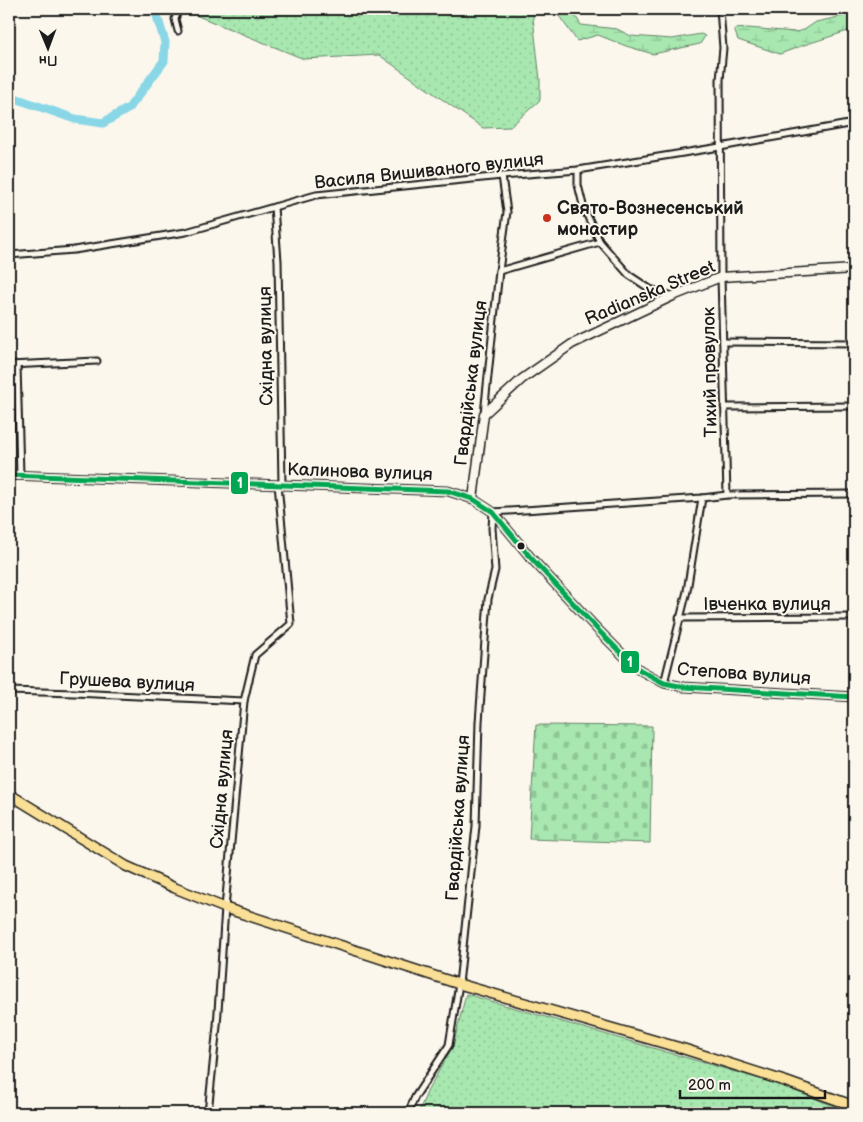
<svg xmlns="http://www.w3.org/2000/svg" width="863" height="1122" font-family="'Balsamiq Sans',sans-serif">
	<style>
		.grass { fill: url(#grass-dots); stroke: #628266 }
		.wetland { fill: url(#wetland-marsh); stroke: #628266 }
		.cemetery { fill: url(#cemetery-stones); stroke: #628266 }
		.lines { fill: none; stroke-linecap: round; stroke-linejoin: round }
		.river { stroke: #88d6e6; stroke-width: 9 }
		.street-casing { stroke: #1c1c1c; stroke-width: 9 }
		.secondary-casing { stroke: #1c1c1c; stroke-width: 11 }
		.primary-casing { stroke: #1c1c1c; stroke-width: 12 }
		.street { stroke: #fbf7ec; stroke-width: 5 }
		.secondary { stroke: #fbf7ec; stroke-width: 8 }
		.primary { stroke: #fadf96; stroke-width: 9 }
		.bus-1-casing { stroke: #fbf7ec; stroke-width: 9 }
		.bus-1 { stroke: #00a651; stroke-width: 5 }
		.poi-dot { fill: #c8321e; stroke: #fbf7ec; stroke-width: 2 }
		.bus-dot { fill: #1c1c1c; stroke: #fbf7ec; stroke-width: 2 }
		.labels { text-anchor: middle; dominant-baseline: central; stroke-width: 4; stroke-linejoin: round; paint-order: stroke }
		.street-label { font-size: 18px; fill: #1c1c1c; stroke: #fbf7ec }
		.poi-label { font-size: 18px; font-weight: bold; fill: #1c1c1c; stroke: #fbf7ec; text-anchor: start }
		.line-badge { stroke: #fbf7ec; stroke-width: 2 }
		.badge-label { font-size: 14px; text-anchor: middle; font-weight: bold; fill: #fff }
	</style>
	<defs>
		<pattern id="grass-dots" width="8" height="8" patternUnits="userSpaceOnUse" patternTransform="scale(1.25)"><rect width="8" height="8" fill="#a8e8b0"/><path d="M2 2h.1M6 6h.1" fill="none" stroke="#90c697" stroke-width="1.8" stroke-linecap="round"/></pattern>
		<pattern id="wetland-marsh" width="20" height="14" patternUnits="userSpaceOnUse" patternTransform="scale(1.25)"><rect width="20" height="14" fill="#a8e8b0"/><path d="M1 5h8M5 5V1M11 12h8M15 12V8" fill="none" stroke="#90c697"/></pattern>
		<pattern id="cemetery-stones" width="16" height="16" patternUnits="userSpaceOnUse" patternTransform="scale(1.25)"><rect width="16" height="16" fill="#a8e8b0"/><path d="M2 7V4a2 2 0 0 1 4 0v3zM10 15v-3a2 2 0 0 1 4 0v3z" fill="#90c697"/></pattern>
	</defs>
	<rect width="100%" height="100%" fill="#fbf7ec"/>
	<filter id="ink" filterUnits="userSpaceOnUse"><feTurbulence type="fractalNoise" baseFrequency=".02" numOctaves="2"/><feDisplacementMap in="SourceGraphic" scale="10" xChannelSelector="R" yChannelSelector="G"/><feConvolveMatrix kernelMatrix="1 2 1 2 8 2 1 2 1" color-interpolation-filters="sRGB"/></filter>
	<g filter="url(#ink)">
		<g class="grass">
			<polygon points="184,9 532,9 540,80 540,100 510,127 483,128 379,55 304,59 183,10"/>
			<polygon points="466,994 774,1083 853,1113 418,1113 428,1090 453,1046"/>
		</g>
		<g class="wetland">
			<polygon points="554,9 571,9 581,25 617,29 631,36 672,39 701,34 705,36 700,44 653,54 626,46 598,35 577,41"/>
			<polygon points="848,9 854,9 854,29 804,45 780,54 738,40 734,29 748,28 795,32 804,30 816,22 843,16"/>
		</g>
		<polygon class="cemetery" points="536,725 652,726 650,843 529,839"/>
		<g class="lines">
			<polyline class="river" points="9,96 75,119 103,123 129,108 164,61 165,42 156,13 157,9"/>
			<g class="street-casing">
				<g id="street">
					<polyline points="720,9 723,48 720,80 721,277 727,495"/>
					<polyline points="178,31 175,19 179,9"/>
					<polyline points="578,170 578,185 584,209 600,242 629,275 650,289 673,296"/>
					<polyline points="274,207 278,261 282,484"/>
					<polyline points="9,255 74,250 186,232 316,195 502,176 578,170 720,147 854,123"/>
					<polyline points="499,271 600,242"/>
					<polyline points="723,342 854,343"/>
					<polyline points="9,365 97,361"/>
					<polyline points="17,365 20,475"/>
					<polyline points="724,407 854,406"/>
					<polyline points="484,414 499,271 507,212 502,176"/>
					<polyline points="679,618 854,617"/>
					<polyline points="664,683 687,591 702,498"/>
					<polyline points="9,691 74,693 244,701"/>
					<polyline points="208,1113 217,1026 225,908 244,701 255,655 291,624 278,484"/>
					<polyline points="408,1113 415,1097 449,1045 459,984 476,826 479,722 488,599 495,570 492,528 493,512 702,498 727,495 854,494"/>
				</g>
			</g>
			<g class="secondary-casing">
				<g id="secondary">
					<polyline points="9,475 448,491 473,499 493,512 531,558 599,631 630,662 640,670 664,683 684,687 854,697"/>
					<polyline points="473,499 484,414 522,379 572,344 673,296 721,277 854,269"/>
				</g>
			</g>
			<g class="primary-casing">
				<polyline id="primary" points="9,794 126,866 175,888 225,908 459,984 684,1049 787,1082 854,1106"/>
			</g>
			<use href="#street" class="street"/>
			<use href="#secondary" class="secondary"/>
			<use href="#primary" class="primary"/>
			<g class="bus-1-casing">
				<polyline id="bus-1" points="9,475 448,491 473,499 493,512 531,558 599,631 630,662 640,670 664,683 684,687 854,697"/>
			</g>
			<use href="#bus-1" class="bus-1"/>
		</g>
	</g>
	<circle class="poi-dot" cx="547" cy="218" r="5"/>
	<circle class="bus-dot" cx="521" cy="546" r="4.5"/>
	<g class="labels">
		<g class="street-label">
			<text transform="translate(429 171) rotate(-6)">Василя Вишиваного вулиця</text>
			<text transform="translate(650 293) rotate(-23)">Radianska Street</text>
			<text transform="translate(266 346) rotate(-91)">Східна вулиця</text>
			<text transform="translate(710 372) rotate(-91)">Тихий провулок</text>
			<text transform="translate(471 383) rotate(-83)">Гвардійська вулиця</text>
			<text transform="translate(360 472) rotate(2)">Калинова вулиця</text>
			<text x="767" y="604">Івченка вулиця</text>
			<text transform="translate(744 674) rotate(4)">Степова вулиця</text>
			<text transform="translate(127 682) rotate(3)">Грушева вулиця</text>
			<text transform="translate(222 789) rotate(-85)">Східна вулиця</text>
			<text transform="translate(458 818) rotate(-86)">Гвардійська вулиця</text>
		</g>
		<g class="poi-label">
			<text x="557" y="208">Cвято-Вознесенський<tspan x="557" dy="21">монастир</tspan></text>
		</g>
	</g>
	<g class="line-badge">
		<rect x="230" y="471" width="19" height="24" rx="5" fill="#00a651"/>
		<rect x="620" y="650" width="20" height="24" rx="5" fill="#00a651"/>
	</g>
	<g class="badge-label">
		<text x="240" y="488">1</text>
		<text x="630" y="667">1</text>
	</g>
	<rect width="863" height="1122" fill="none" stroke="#fbf7ec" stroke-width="30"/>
	<rect x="15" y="15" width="833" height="1092" fill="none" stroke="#1c1c1c" stroke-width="2" filter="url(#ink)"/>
	<g transform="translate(48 48) rotate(179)" stroke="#fbf7ec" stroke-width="4" paint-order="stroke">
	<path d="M0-4L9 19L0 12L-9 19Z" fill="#1c1c1c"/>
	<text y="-8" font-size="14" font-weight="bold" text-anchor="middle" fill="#1c1c1c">Пн</text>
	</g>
	<path d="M680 1090v8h145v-8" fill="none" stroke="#1c1c1c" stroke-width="2.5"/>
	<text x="688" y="1090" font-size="15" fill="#1c1c1c" stroke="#fbf7ec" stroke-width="4" paint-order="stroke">200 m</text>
</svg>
